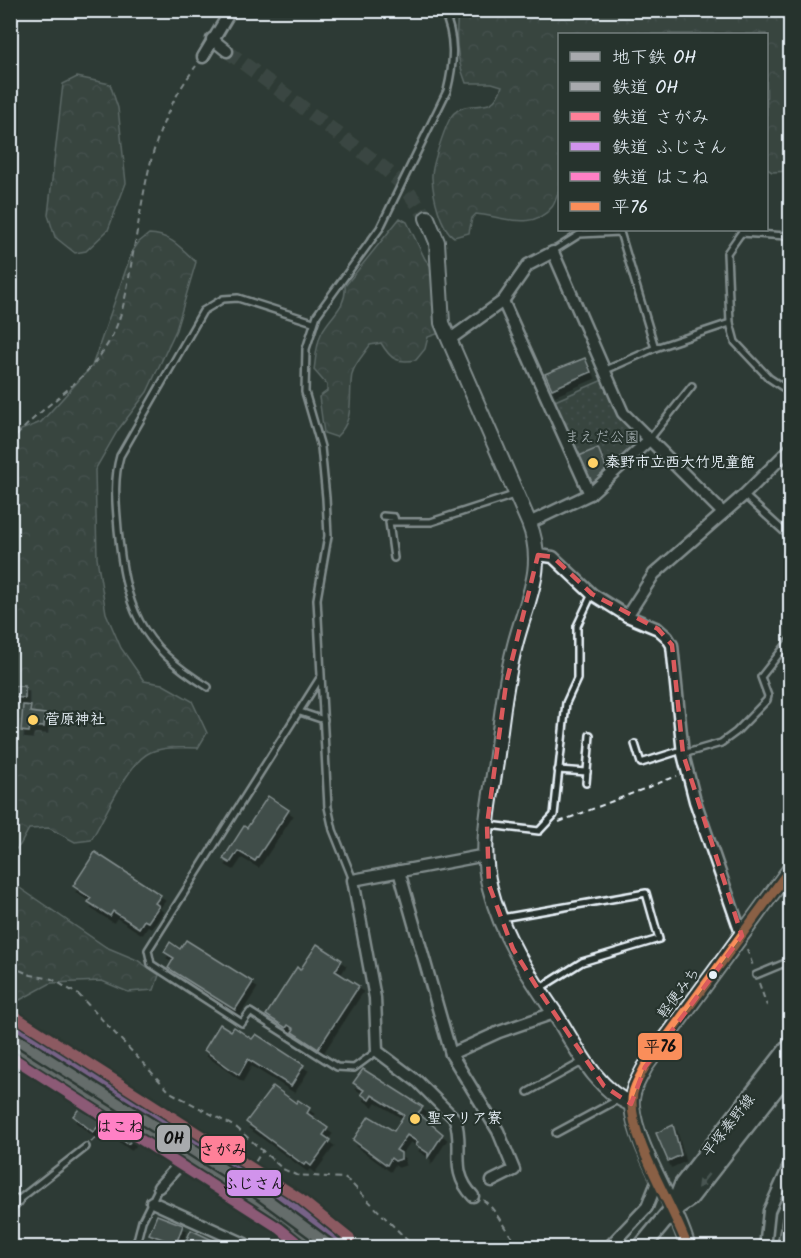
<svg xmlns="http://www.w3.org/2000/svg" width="801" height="1258" font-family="Kalam,'Klee One',sans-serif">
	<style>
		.green { fill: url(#green-dots); stroke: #96a2a3; stroke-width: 1.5 }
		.forest { fill: url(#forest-crowns); stroke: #96a2a3; stroke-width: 1.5 }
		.building { fill: #596563; stroke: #e8f1f8; stroke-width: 1.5; filter: url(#shadow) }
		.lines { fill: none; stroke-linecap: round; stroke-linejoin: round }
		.tertiary-tunnel { stroke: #4a5652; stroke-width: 14; stroke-dasharray: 14 7; stroke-linecap: butt }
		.service-casing { stroke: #e8f1f8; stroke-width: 10 }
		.minor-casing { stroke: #e8f1f8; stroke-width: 15 }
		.tertiary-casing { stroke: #e8f1f8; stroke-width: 18 }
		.primary-casing { stroke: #e8f1f8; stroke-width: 21 }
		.path { stroke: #e8f1f8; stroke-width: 2; stroke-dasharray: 6 4.5; stroke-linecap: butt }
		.service { stroke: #26332d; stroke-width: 5 }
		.minor { stroke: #26332d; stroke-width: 10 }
		.tertiary { stroke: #26332d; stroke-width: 14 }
		.primary { stroke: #26332d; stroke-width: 16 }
		.bus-1-casing { stroke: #26332d; stroke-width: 14 }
		.bus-1 { stroke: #fa8e5a; stroke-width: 9 }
		.rail-1-casing { stroke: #26332d; stroke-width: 15 }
		.rail-2-casing { stroke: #26332d; stroke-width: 15 }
		.rail-3-casing { stroke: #26332d; stroke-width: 15 }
		.rail-4-casing { stroke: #26332d; stroke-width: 15 }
		.rail-1 { stroke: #a8aaad; stroke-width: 10 }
		.rail-2 { stroke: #ff8098; stroke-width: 10 }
		.rail-3 { stroke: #d193ec; stroke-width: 10 }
		.rail-4 { stroke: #ff80c5; stroke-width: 10 }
		.metro-1-casing { stroke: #26332d; stroke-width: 15 }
		.metro-1 { stroke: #a8aaad; stroke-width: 10 }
		.oneway { fill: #6a7674 }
		.marked { fill: none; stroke: #da5a5c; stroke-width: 4.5; stroke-dasharray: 12 8; stroke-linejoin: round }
		.poi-dot { fill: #ffd166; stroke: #26332d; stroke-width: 2 }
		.bus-dot { fill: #e8f1f8; stroke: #26332d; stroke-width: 2 }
		.labels { text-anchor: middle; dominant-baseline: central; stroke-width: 4.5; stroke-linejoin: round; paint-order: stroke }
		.park-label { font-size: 15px; fill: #afb9bc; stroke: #26332d }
		.poi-label { font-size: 15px; font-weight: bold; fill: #e8f1f8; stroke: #26332d; text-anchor: start }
		.street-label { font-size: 15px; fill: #e8f1f8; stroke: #26332d }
		.line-badge { stroke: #26332d; stroke-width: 2 }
		.pale-badge-label { font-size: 16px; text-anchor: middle; font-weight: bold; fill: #111 }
	</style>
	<defs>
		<pattern id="green-dots" width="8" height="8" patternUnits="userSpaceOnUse" patternTransform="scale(1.5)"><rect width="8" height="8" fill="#45524e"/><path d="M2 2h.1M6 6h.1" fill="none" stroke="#606b68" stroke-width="1.8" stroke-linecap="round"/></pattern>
		<pattern id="forest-crowns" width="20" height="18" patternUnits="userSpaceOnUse" patternTransform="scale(1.5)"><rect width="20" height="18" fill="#45524e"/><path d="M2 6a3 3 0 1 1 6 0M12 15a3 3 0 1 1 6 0" fill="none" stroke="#606b68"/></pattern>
		<filter id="shadow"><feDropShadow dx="3.5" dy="6" stdDeviation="0" flood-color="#0009"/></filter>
	</defs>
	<rect width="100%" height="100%" fill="#2e3b35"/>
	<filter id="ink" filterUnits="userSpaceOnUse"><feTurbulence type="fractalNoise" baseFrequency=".0167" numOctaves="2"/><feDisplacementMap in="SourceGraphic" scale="12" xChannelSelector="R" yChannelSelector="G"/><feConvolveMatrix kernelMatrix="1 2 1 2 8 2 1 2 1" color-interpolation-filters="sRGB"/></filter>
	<g filter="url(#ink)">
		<polygon class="green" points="605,379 640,437 640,442 596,486 589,484 555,401"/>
		<g class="forest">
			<path d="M459 10 790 11V171L772 172 767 169 766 34H560V189C557 194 556 202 552 207 532 232 501 216 476 214L472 218 469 233 454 237C440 228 433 195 432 178 431 167 447 119 454 113 473 96 492 119 502 86L492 83H466C457 60 454 35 459 10Z"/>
			<polygon points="77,77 110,84 118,108 126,183 108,230 86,251 75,253 55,237 48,215 63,84"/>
			<path d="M400 218 407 222 425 259 434 270 442 324 437 334 428 337 425 349 416 360C397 363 391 360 381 343L370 345C365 353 354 364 352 374 348 397 356 419 336 437L324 433 319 397 327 391V385L314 370C316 358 316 343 322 332 330 316 347 307 345 286Z"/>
			<path d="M149 234C170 234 182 249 196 262L176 330 147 392 118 430 95 470 97 558 106 613 121 648 144 681 162 684 192 701 207 733 198 748C183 748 166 746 151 752 128 761 105 818 91 840L75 842 49 828 29 829 20 845 11 854V434L41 422 92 366 132 252 139 242Z"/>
			<polygon points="11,882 106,947 137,960 159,975 154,990 128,992 102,981 51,983 18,1001 11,1001"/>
		</g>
		<g class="building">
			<polygon points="585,358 591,372 552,389 545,374"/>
			<polygon points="598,448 607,470 603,472 605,476 590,483 579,456"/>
			<polygon points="13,686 25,686 25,698 13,697"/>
			<polygon points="23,705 31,706 30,712 45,714 44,727 30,726 29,732 21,731"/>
			<polygon points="268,796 289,810 255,861 238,851 230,863 223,859 244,826 247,828"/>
			<polygon points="95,852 161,895 155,903 159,906 148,922 144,920 139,928 113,911 110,916 88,902 91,898 73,886"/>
			<polygon points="186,940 253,982 235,1010 168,968 174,958 164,952 170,942 180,949"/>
			<polygon points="317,944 342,960 335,971 359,986 318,1049 292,1032 294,1029 288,1025 286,1028 266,1015 297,967 300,970"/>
			<polygon points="220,1024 231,1031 234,1027 252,1039 256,1034 304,1065 291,1086 248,1059 239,1075 204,1050"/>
			<polygon points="363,1069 423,1107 418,1113 443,1134 428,1157 428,1153 416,1145 418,1142 407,1135 396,1150 401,1153 401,1159 395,1161 391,1158 387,1165 353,1140 369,1116 394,1131 404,1115 372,1095 369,1100 361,1094 364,1090 353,1083"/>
			<polygon points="273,1086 296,1103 298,1100 310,1108 307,1113 328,1128 323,1135 330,1140 311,1166 306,1162 304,1165 246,1122"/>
			<polygon points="84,1103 104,1120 93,1132 73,1116"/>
			<polygon points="121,1123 136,1135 128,1144 113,1133"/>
			<polygon points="673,1125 681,1155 668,1161 656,1133"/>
			<polygon points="157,1215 183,1225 176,1244 149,1234"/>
			<polygon points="782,1218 790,1220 790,1248 780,1248 780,1244 777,1244 780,1228 783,1228 784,1225 781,1225"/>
			<polygon points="191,1230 223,1245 222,1248 184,1245"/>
		</g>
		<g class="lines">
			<polyline class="tertiary-tunnel" points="227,51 384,168 405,187 427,218"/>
			<g class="service-casing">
				<g id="service">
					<polyline points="787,236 741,233 727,253 730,323 735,342 769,378 790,392"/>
					<polyline points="553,251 580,234 620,232 655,348"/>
					<polyline points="606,370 655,348 730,323"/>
					<polyline points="649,440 692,386"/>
					<polyline points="744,495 790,537"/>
					<polyline points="383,516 394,517 395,521"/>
					<polyline points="394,558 389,522 431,522 514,495"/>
					<polyline points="320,678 148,950 151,964 242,1023 250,1012 337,1067 354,1068 377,1051"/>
					<path d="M208 687C139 645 125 607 118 529 116 504 113 481 120 456L203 311 223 299 238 298 313 322"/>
					<polyline points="300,712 324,720"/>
					<polyline points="635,744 641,763 682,750"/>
					<polyline points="683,754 721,743 736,732 767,700 768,696 761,677 790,640"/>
					<polyline points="558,770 587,772"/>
					<polyline points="586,783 590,735"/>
					<polyline points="489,825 539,831 554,815 566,703 577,679 577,626 592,594"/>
					<path d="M353 880 333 830 328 807 317 599 328 536 326 498 321 447 305 392 306 349 317 315 380 228 447 91C454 63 456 37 443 10"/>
					<polyline points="501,918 646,893 659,939 582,962 539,989"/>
					<polyline points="756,975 790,961"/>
					<polyline points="528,1092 584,1061"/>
					<polyline points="556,1133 619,1099"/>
					<polyline points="17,1201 86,1147"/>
					<polyline points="135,1248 142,1221 159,1187"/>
					<polyline points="229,1248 233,1239"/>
				</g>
			</g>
			<g class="minor-casing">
				<g id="minor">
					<polyline points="212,39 227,51"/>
					<polyline points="203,57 231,10"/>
					<polyline points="503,301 590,494"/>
					<polyline points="449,340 503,301 528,265 553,252 623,413 723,513"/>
					<polyline points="529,523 590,494 649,440"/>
					<polyline points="538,555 553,557 592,594 627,616 658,629 667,637 672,645 683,754 695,801 742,936"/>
					<polyline points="627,616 654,574 744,495 790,449"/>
					<polyline points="399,871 451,1054 498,1131 514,1170 492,1181"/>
					<polyline points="10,1048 187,1156 159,1187"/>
					<polyline points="451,1054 499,1032 554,1013"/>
					<path d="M473 1196C448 1170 465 1148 455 1119L418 1082 377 1051 375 998 353 880 486 855"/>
					<polyline points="152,1202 245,1244"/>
					<polyline points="10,1207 17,1201"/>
					<polyline points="608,1248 647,1207 659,1177"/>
					<polyline points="765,1248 769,1211 790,1164"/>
				</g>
			</g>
			<g class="tertiary-casing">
				<g id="tertiary">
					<path d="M427 218 437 242 442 323 529 523C547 568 526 601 515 645 505 683 501 723 496 762 490 802 479 848 490 888 502 935 527 973 554 1012 575 1044 595 1089 631 1104"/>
					<path d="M688 1248C676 1203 636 1149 632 1106 630 1092 639 1079 645 1067L790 869"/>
				</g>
			</g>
			<g class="primary-casing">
				<g id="primary">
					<polyline points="674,1208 689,1198 790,1069"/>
					<polyline points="641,1248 674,1208 683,1185 790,1047"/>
				</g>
			</g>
			<g class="path">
				<path d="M10 444C41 403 89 384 113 334 124 311 128 285 132 259 146 185 149 129 196 66"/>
				<polyline points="10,776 16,760"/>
				<polyline points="559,822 677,776"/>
				<polyline points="787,893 790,911"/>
				<polyline points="747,949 753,966"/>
				<polyline points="10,966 31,975 52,979 79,995 170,1092 237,1128 283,1169 296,1175 344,1178 350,1182 415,1248"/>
				<polyline points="759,983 767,1006"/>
				<polyline points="91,1142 110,1122"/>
				<polyline points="197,1162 270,1208"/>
				<polyline points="238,1188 263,1150"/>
				<path d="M483 1200C499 1211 503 1232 523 1248"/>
			</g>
			<use href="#service" class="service"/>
			<use href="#minor" class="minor"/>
			<use href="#tertiary" class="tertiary"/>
			<use href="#primary" class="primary"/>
			<g class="bus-1-casing">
				<path id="bus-1" d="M688 1248C674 1206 631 1143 632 1101 632 1089 639 1078 645 1067L790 869"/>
			</g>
			<use href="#bus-1" class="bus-1"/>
			<g class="rail-1-casing">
				<polyline id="rail-1" points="10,1042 286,1218 323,1248"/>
			</g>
			<g class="rail-2-casing">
				<polyline id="rail-2" points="16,1017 299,1198 350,1239"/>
			</g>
			<g class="rail-3-casing">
				<polyline id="rail-3" points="10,1027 293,1208 342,1248"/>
			</g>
			<g class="rail-4-casing">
				<polyline id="rail-4" points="10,1056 279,1228 304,1248"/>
			</g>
			<use href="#rail-1" class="rail-1"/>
			<use href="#rail-2" class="rail-2"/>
			<use href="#rail-3" class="rail-3"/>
			<use href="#rail-4" class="rail-4"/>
			<g class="metro-1-casing">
				<polyline id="metro-1" points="10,1035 246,1184 333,1248"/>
			</g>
			<use href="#metro-1" class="metro-1"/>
		</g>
		<defs><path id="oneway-solid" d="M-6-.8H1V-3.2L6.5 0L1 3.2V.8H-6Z" transform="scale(1.5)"/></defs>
		<use class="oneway" href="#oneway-solid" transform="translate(703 1181) rotate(128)"/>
	</g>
	<path d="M0 0H801V1258H0ZM538 555 553 557 592 594 658 629 672 645 683 754 742 936 645 1067 631 1104 604 1086 538 989 513 949 489 885 487 825 506 684Z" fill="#2e3b35" fill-opacity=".55" fill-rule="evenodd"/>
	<path class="marked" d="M538 555 553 557 592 594 658 629 672 645 683 754 742 936 645 1067 631 1104 604 1086 538 989 513 949 489 885 487 825 506 684Z"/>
	<g class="poi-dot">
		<circle cx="593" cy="463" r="6"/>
		<circle cx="33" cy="720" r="6"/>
		<circle cx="415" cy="1119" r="6"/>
	</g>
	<circle class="bus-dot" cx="713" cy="975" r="5"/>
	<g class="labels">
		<g class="park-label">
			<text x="602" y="438">まえだ公園</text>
		</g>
		<g class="poi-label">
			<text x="605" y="463">秦野市立西大竹児童館</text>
			<text x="45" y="720">菅原神社</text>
			<text x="427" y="1119">聖マリア寮</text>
		</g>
		<g class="street-label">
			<text transform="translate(679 993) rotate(-53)">軽便みち</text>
			<text transform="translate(729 1126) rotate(-52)">平塚秦野線</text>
		</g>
	</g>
	<g class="line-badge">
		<rect x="637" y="1032" width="46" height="29" rx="6" fill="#fa8e5a"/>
		<rect x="97" y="1112" width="46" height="29" rx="6" fill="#ff80c5"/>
		<rect x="156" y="1124" width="35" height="29" rx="6" fill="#a8aaad"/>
		<rect x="200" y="1135" width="46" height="29" rx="6" fill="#ff8098"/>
		<rect x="226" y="1169" width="56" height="28" rx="6" fill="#d193ec"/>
	</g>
	<g class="pale-badge-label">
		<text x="660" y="1052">平76</text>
		<text x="120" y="1132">はこね</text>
		<text x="174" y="1144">OH</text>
		<text x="223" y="1155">さがみ</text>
		<text x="254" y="1189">ふじさん</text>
	</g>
	<rect width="801" height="1258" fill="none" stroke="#26332d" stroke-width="36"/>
	<rect x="18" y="18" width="765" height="1222" fill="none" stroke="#e8f1f8" stroke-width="2" filter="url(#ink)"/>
	<rect x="558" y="33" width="210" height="198" fill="#26332d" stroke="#747f7e" stroke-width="1.5"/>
	<rect x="570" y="52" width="30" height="9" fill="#a8aaad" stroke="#747f7e" stroke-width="1.5"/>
	<text x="612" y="63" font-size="18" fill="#e8f1f8">地下鉄 OH</text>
	<rect x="570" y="82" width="30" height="9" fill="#a8aaad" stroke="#747f7e" stroke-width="1.5"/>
	<text x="612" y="93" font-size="18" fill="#e8f1f8">鉄道 OH</text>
	<rect x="570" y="112" width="30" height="9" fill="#ff8098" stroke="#747f7e" stroke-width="1.5"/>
	<text x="612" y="123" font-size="18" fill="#e8f1f8">鉄道 さがみ</text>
	<rect x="570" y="142" width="30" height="9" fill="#d193ec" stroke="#747f7e" stroke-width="1.5"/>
	<text x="612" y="153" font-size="18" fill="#e8f1f8">鉄道 ふじさん</text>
	<rect x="570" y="172" width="30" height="9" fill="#ff80c5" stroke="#747f7e" stroke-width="1.5"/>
	<text x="612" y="183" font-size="18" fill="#e8f1f8">鉄道 はこね</text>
	<rect x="570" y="202" width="30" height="9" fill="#fa8e5a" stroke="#747f7e" stroke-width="1.5"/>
	<text x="612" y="213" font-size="18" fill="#e8f1f8">平76</text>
</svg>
